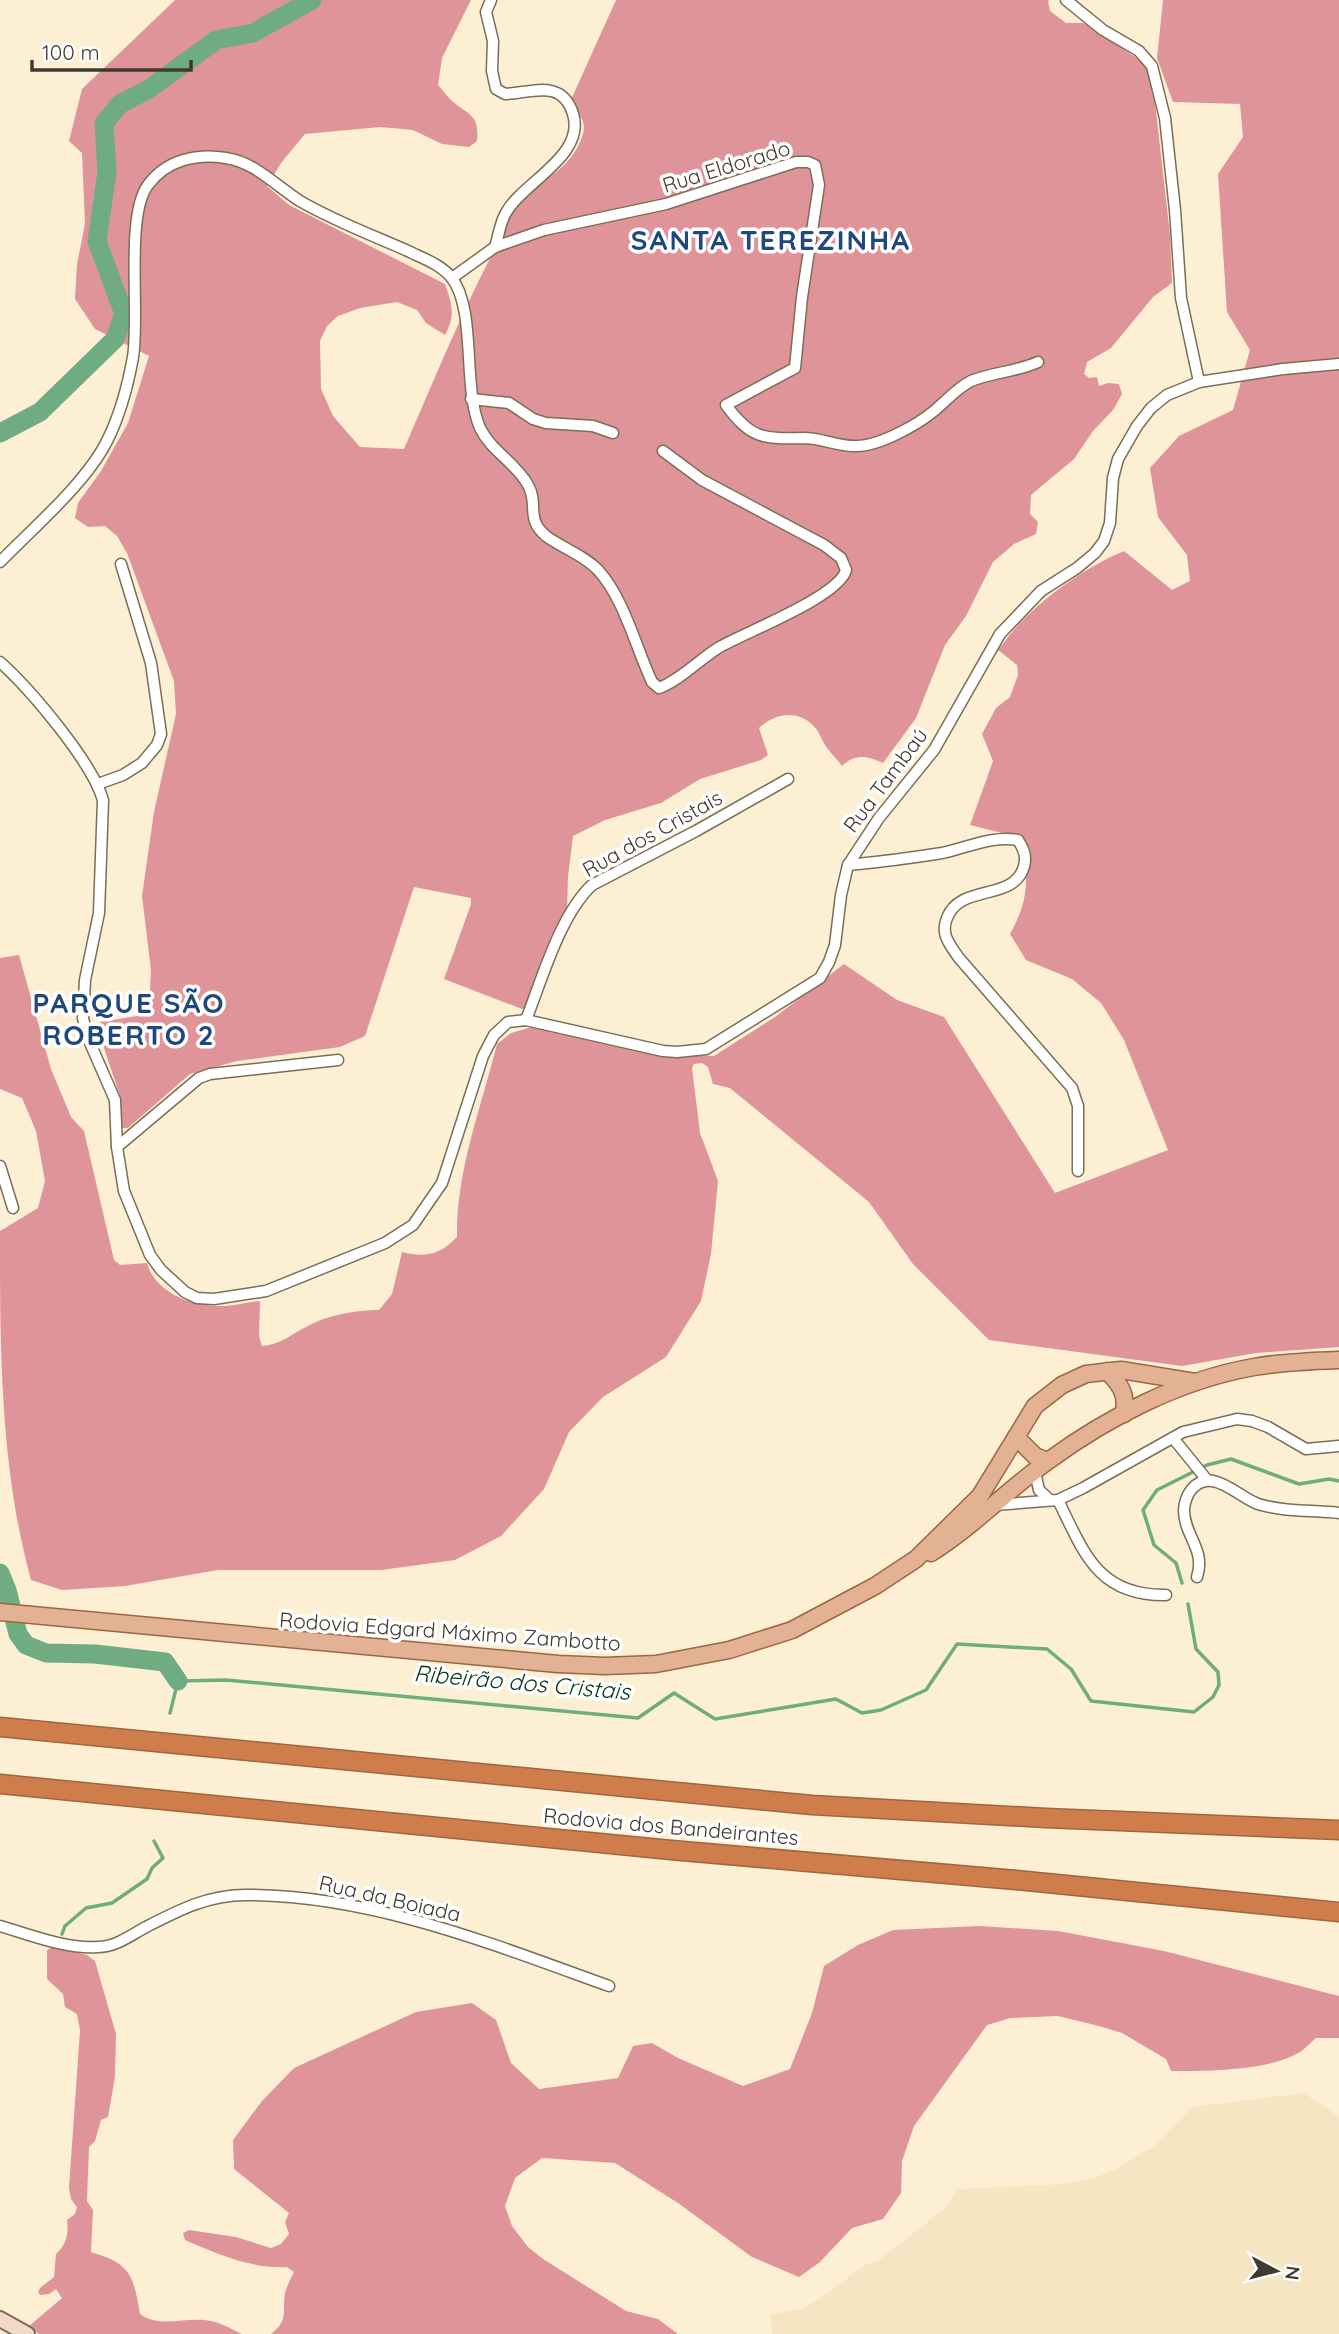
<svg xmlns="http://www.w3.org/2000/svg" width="1339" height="2334" font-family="Quicksand,sans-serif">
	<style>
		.built { fill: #f6e5c3 }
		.forest { fill: #de9499 }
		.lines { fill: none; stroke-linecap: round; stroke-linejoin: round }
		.stream { stroke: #70ac81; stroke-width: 3.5 }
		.river { stroke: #70ac81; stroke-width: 19 }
		.street-casing { stroke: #7a6e56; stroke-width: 13 }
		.secondary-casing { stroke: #7a6e56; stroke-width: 18 }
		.primary-casing { stroke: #9d6642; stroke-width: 19 }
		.highway-casing { stroke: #9d6642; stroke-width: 21 }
		.street { stroke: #fff; stroke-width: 10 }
		.secondary { stroke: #f1d8c9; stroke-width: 14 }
		.primary { stroke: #e3b194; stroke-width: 16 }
		.highway { stroke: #d07d4c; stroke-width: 18 }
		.labels { text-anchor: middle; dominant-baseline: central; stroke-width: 7; stroke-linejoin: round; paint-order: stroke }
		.street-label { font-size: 21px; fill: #3f3a2f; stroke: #fff }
		.water-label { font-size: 23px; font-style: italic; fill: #06381b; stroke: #fff }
		.district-label { font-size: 28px; font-weight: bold; letter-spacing: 2px; fill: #1f497d; stroke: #fff }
	</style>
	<rect width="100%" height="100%" fill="#fdefd4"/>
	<polygon class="built" points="1304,2093 1339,2117 1339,2334 772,2334 770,2315 803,2308 821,2298 865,2265 879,2260 947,2207 957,2189 1064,2184 1094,2178 1114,2170 1153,2147 1192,2107"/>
	<g class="forest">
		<path d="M175 0H471L442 58 438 85C442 89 446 95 450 99 466 115 480 112 477 141L469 147 442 144 413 130 380 127 305 134 281 163 267 186 289 205 445 284C452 305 456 314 445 335L426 323 417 310 397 302 360 308 338 316 327 326 320 341 321 389 333 416 360 447 404 449C434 380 462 311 497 245 503 234 506 216 514 206 538 179 571 173 583 134 587 120 577 113 570 102L616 0H1049L1048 2 1050 11 1066 23H1084L1144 63 1153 85 1170 235 1172 283 1153 297 1111 348 1087 362 1084 374 1089 378 1097 377 1099 386 1108 383 1119 384 1122 394 1113 410 1093 431 1074 459 1031 495 1030 514 1038 522 1036 534 1014 544 993 562 966 616 945 645 916 718 883 763C867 756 856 753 842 766 838 760 832 755 828 749 823 743 821 736 817 730 801 709 776 712 759 728L768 755 761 760 700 779 661 803 605 820 573 836 568 877 567 909 528 1006 522 1009 444 979 471 904V898L414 887 365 1036 340 1047 237 1061 190 1074 128 1128H122L120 1096 103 1045 100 1022 143 1015 149 1009 151 970 142 896 154 812 176 714 174 681 127 553 117 536 105 526 88 527 75 518 78 503 101 471 128 423 149 356 95 329 75 299 77 264 85 224 82 153 69 141 82 89Z"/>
		<path d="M1163 0H1339V1347L1256 1353 1182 1366 989 1340 913 1264 869 1202 730 1088 713 1084 708 1067 702 1063 694 1064 692 1068 700 1133 718 1181 711 1254 701 1301 666 1357 603 1397 569 1432 544 1489 501 1536 455 1560 381 1570H218L125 1586 62 1590 31 1580C0 1467 0 1348 0 1231L38 1208 45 1181 36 1131 22 1098 0 1089V958L19 955 51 1069 71 1117 84 1131 114 1260 120 1265 147 1263C155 1293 193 1307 222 1306 234 1306 247 1302 260 1301L259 1336 262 1346C280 1345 292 1334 308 1326 327 1315 357 1310 379 1310L392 1294 402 1252C425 1258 440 1255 457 1237 456 1171 481 1108 497 1044L511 1033 535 1026 678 1055 714 1056 775 1017 844 964 897 1000 944 1017 1055 1193 1168 1150 1124 1040 1101 1003 1072 979 1026 960 1010 934C1030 898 1028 878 1022 838L970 825 993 761 982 734 996 708 1010 697 1018 675 1017 665 998 650C1006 640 1014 628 1023 620 1051 592 1088 566 1124 551L1172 590 1190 581 1187 555 1158 517 1150 468 1179 436 1233 410 1250 350 1227 312 1218 174 1243 137 1240 104 1173 102 1157 58Z"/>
		<path d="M981 1926 1058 1931 1164 1951 1339 1996V2038H1316C1311 2042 1305 2049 1300 2052 1269 2071 1206 2071 1171 2071L1166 2059 1122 2033 1099 2026 1058 2016 1010 2018 987 2025 914 2126 902 2161 901 2193 883 2219 852 2228 820 2262 799 2277 752 2257 678 2203 615 2163 542 2158 515 2178 505 2206 512 2226 528 2247 543 2259 626 2311 658 2319 678 2334H271C289 2320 282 2312 285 2293 287 2286 291 2278 294 2272L287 2267C251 2269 218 2254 185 2240L183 2233 189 2230 236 2237 271 2248 281 2244 289 2234 285 2222 289 2213 234 2169 233 2140 262 2101 294 2068 416 2012 472 2003 496 2020 511 2063 539 2089 618 2078 633 2046 652 2043 678 2058 743 2086 790 2069 812 2013 824 1966 858 1945 893 1930Z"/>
		<path d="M54 1946 87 1955 95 1961 116 2034 115 2077 108 2117 101 2120 95 2141 89 2147 87 2201 93 2210 91 2252C131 2264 133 2274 140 2314 160 2329 188 2316 211 2321 222 2323 233 2330 242 2334H39L28 2327 62 2298 56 2289 49 2294 41 2295 38 2293 40 2288 54 2277 56 2254C66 2245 69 2234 67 2220L75 2214 77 2207 71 2199 69 2188 80 2030 77 2014 65 2007 63 1994 47 1979V1950Z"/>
	</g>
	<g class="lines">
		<g class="stream">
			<polyline points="1182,1583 1176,1563 1154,1545 1143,1510 1157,1490 1207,1465 1231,1459 1299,1484 1329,1479 1339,1481"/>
			<polyline points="170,1713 178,1681 226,1680 638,1718 674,1693 715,1719 836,1699 862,1713 881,1710 926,1690 957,1644 1047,1649 1071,1669 1091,1701 1194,1712 1213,1697 1219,1685 1218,1672 1196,1649 1188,1604"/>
			<polyline points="62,1934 65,1926 86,1908 112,1903 147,1879 152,1868 163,1858 154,1841"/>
		</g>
		<g class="river">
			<polyline points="0,433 40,412 115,339 124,314 97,241 107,172 104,123 120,104 149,89 216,40 253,33 312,0"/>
			<polyline points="0,1573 7,1590 18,1634 26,1645 46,1653 95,1654 165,1662 178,1681"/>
		</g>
		<g class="street-casing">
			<g id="street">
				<path d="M491 0 486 12 493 41 492 71 496 89 505 94C531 93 562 78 573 114 586 155 524 182 507 211 500 221 499 235 495 247"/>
				<polyline points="1066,0 1103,30 1139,51 1152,66 1165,118 1175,210 1181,298 1199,382"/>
				<path d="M452 278 495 247 544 230 666 204 796 162H808L815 165 819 185 802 297 795 368 726 405C751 439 763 439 804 438 822 438 839 447 857 446 879 446 917 425 934 411 946 401 957 388 971 381 993 372 1016 372 1038 362"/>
				<polyline points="471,399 509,403 533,419 546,423 593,426 613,433"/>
				<path d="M0 562C33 528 86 483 107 441 120 415 128 385 133 357 140 315 125 215 148 185 166 160 197 153 226 158 255 162 276 186 300 201 334 221 372 235 408 251 422 258 440 264 451 277 477 309 462 387 480 428 491 451 516 463 528 485 539 504 525 519 546 536 562 548 584 555 598 570 624 598 636 648 652 682L659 688C680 680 699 660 718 648 743 633 839 597 846 570L841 558 824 545 702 480 663 451"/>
				<path d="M0 662C31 690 92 762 103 800L99 913 85 980 83 1018 87 1036 115 1100 117 1147 124 1191 150 1255 161 1270 185 1292 197 1298 214 1299 266 1291 385 1243 413 1225 442 1183 483 1056 494 1035 508 1022 526 1020 663 1051 677 1052 706 1049 820 978 829 962 835 945 841 895 848 865 879 818 934 750 1000 634 1041 591 1077 568 1095 553 1104 541 1110 523 1113 478 1118 459 1137 426 1151 408 1167 395 1199 382 1283 369 1339 364"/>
				<polyline points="98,784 123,775 142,763 157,745 161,734 151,663 121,564"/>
				<path d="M848 865C879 862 911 858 942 853 966 848 993 835 1018 840 1023 848 1027 856 1024 866 1015 902 960 883 947 918 940 934 950 945 959 958L1072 1088 1078 1106V1171"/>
				<path d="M526 1020C542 979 560 915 592 885L696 831 788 779"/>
				<polyline points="117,1147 199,1078 210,1074 338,1060"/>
				<polyline points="0,1166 13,1208"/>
				<polyline points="1173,1438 1207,1480"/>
				<polyline points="1035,1472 1039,1490 1050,1500"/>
				<path d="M1058 1500C1084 1553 1098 1596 1166 1595"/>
				<polyline points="995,1505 1058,1500 1083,1488 1183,1432 1237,1419 1252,1421 1268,1427 1306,1449 1339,1446"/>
				<path d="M1197 1577C1206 1549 1184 1536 1184 1510 1184 1504 1187 1495 1191 1490 1211 1465 1238 1497 1258 1504 1284 1512 1312 1510 1339 1513"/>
				<path d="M0 1926C31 1935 65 1949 98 1947 116 1947 131 1935 146 1927 179 1910 208 1895 246 1895 371 1895 492 1944 609 1986"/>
			</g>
		</g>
		<g class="secondary-casing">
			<polyline id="secondary" points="0,2319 27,2334"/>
		</g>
		<g class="primary-casing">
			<g id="primary">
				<path d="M1107 1371C1121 1385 1127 1394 1124 1414"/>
				<polyline points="1016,1437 1035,1456 1047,1461"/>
				<path d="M931 1553C974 1526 1007 1490 1048 1461 1108 1417 1180 1380 1254 1367 1282 1362 1311 1361 1339 1360"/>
				<polyline points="0,1612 558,1664 605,1666 656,1664 729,1650 792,1630 875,1586 916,1559 980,1496 1035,1406 1062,1385 1086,1374 1121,1370 1195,1382"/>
			</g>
		</g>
		<g class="highway-casing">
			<g id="highway">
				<polyline points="0,1727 812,1805 1046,1818 1339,1830"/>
				<polyline points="0,1784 671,1850 1016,1880 1339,1912"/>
			</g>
		</g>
		<use href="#street" class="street"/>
		<use href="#secondary" class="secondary"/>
		<use href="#primary" class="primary"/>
		<use href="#highway" class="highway"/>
	</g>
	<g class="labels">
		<g class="street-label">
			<text transform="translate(726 166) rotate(-17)">Rua Eldorado</text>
			<text transform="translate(885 780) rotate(-53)">Rua Tambaú</text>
			<text transform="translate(652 833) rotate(-29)">Rua dos Cristais</text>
			<text transform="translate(450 1631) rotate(4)">Rodovia Edgard Máximo Zambotto</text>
			<text transform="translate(671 1826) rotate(5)">Rodovia dos Bandeirantes</text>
			<text transform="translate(390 1898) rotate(13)">Rua da Boiada</text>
		</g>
		<g class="water-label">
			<text transform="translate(522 1682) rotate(5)">Ribeirão dos Cristais</text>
		</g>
		<g class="district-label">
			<text x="771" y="239">SANTA TEREZINHA</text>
			<text x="129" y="1002">PARQUE SÃO<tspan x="129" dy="32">ROBERTO 2</tspan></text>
		</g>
	</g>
	<g transform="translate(1276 2271) rotate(97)" stroke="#ffffff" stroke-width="5" paint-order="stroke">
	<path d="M0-5L12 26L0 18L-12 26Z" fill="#3f3a2f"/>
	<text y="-10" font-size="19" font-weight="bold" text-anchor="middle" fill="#3f3a2f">N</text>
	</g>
	<path d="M32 60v10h159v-10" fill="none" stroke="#3f3a2f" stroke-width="3.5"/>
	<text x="42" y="60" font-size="21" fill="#3f3a2f" stroke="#ffffff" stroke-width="5" paint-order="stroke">100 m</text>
</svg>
